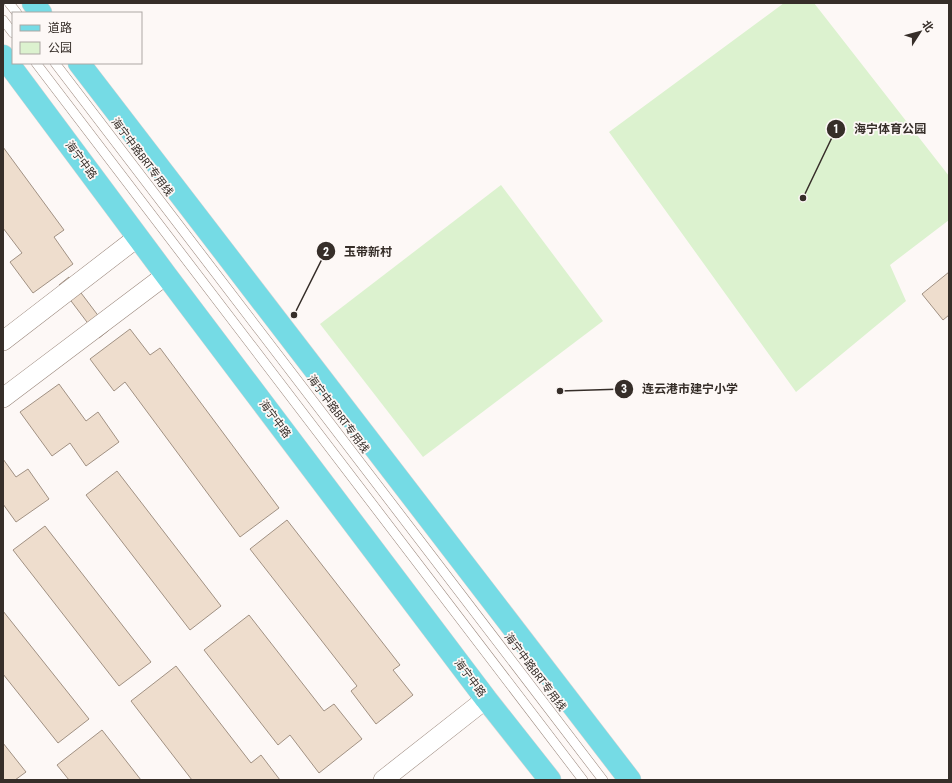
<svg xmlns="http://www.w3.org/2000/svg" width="952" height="783" font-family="'Roboto Condensed','Noto Sans SC',sans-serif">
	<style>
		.green { fill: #dcf2cf }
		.building { fill: #eeddcd; stroke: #a19183 }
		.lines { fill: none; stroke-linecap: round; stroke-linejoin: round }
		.lane-casing { stroke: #99867b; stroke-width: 10 }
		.street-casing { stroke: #99867b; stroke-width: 20 }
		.primary-casing { stroke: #d7d5d4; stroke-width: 23 }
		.lane { stroke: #fff; stroke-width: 9 }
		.street { stroke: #fff; stroke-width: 19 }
		.primary { stroke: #75dbe5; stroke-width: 22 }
		.labels { text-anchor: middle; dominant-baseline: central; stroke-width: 3.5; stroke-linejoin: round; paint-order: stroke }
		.street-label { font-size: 11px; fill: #362e29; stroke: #fdf8f6 }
		.leader { fill: none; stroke: #362e29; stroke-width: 1.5 }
		.callout-dot { fill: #362e29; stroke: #fdf8f6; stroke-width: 1.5 }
		.mark-label { font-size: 12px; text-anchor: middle; font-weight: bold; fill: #fff }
		.callout-label { font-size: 12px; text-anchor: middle; font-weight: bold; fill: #362e29; stroke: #fdf8f6; stroke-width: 3.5; stroke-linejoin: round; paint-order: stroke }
	</style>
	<rect width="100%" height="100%" fill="#fdf8f6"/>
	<g class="green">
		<polygon points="784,3 814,3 949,176 949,220 890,265 906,301 796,392 609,132"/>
		<polygon points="501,185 603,321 423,457 320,324"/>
	</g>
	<g class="building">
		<polygon points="3,147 64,230 54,237 73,264 33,293 10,262 22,253 3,228"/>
		<polygon points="949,272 949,315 943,320 922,294"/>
		<polygon points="69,277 109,330 99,338 59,285"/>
		<polygon points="130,329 150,355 160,348 279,508 240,537 125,382 114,391 90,359"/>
		<polygon points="59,384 86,421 98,412 119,442 86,466 70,443 52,456 20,412"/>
		<polygon points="3,459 16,477 28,469 49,499 16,522 3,504"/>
		<polygon points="117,471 221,606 190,630 86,495"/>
		<polygon points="287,520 400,665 393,670 413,695 376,724 351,691 357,686 250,549"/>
		<polygon points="45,526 151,662 119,686 13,550"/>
		<polygon points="3,611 89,719 58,743 3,674"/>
		<polygon points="249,615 324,711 334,704 362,739 319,773 290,735 278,745 204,650"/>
		<polygon points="176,666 251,763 261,755 280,780 192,780 131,701"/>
		<polygon points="102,730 141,780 69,780 57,765"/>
		<polygon points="3,743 26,772 15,780 3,780"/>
	</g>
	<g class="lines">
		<g class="lane-casing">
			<g id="lane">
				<polyline points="9,3 17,13"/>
				<polyline points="3,20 13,33"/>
				<polyline points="36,63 583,780"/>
				<polyline points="55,63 603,780"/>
			</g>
		</g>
		<g class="street-casing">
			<g id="street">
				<polyline points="3,341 138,237"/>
				<polyline points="3,398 166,275"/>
				<polyline points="383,780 486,699"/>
			</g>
		</g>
		<g class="primary-casing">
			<g id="primary">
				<polyline points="33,3 41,13"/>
				<polyline points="3,56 166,275 486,699 550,780"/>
				<polyline points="79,63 630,780"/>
			</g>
		</g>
		<use href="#lane" class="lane"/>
		<use href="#street" class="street"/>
		<use href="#primary" class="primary"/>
	</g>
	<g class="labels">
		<g class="street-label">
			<text transform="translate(142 157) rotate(53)">海宁中路BRT专用线</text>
			<text transform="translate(81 160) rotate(53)">海宁中路</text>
			<text transform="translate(338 414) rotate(53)">海宁中路BRT专用线</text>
			<text transform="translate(275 419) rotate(53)">海宁中路</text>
			<text transform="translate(535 672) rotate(53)">海宁中路BRT专用线</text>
			<text transform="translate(470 678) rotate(53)">海宁中路</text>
		</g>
	</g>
	<path class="leader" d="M803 198L836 129M294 315L326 251M560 391L624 389"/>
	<g class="callout-dot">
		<circle cx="803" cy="198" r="4"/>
		<circle cx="294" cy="315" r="4"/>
		<circle cx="560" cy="391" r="4"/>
		<circle cx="836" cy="129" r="10"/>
		<circle cx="326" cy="251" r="10"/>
		<circle cx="624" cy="389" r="10"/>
	</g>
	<g class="mark-label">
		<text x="836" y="133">1</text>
		<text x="326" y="256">2</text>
		<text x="624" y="393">3</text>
	</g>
	<g class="callout-label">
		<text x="890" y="133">海宁体育公园</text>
		<text x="368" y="256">玉带新村</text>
		<text x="690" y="393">连云港市建宁小学</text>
	</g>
	<rect width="952" height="783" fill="none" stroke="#362e29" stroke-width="8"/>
	<rect x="12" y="12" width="130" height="52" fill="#fdf8f6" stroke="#ada7a4"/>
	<rect x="20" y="25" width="20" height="6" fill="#75dbe5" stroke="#ada7a4"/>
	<text x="48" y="32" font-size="12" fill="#362e29">道路</text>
	<rect x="20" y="42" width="20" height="12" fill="#dcf2cf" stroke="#ada7a4"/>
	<text x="48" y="52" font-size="12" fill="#362e29">公园</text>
	<g transform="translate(920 32) rotate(54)" stroke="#fdf8f6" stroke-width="3" paint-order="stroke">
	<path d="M0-3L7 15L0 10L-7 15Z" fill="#362e29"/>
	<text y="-6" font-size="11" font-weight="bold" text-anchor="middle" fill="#362e29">北</text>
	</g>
</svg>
